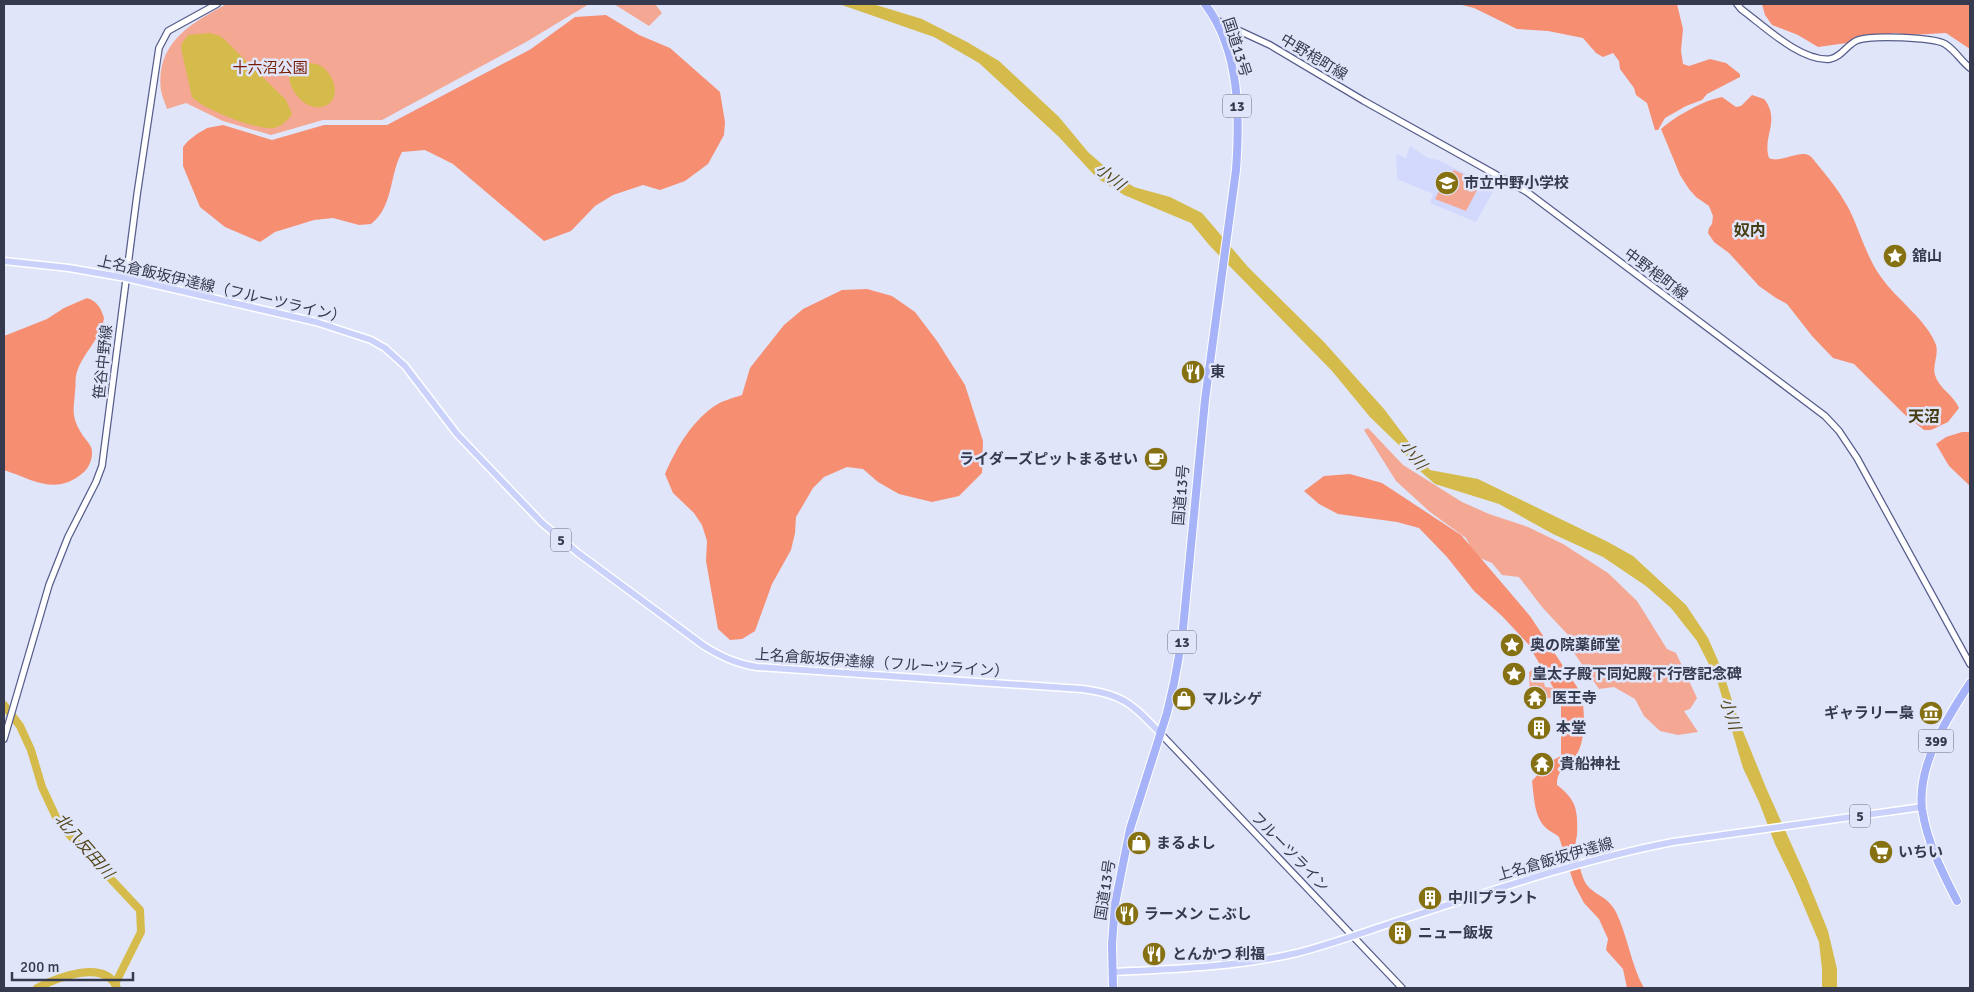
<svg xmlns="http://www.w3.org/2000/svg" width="1974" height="992" font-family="Signika,'Noto Sans JP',sans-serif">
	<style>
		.built { fill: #d2d9fd }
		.green { fill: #f4a792 }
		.forest { fill: #f68e72 }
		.water { fill: #d5bb4b }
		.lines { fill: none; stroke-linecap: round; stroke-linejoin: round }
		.river { stroke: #d5bb4b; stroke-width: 8 }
		.secondary-casing { stroke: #575e8c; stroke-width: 8 }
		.primary-casing { stroke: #fff; stroke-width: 9 }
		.highway-casing { stroke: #fff; stroke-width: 10 }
		.secondary { stroke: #fff; stroke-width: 5.5 }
		.primary { stroke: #cad1fb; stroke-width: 6 }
		.highway { stroke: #a7b3f8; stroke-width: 8 }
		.labels { text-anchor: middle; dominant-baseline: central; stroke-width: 5; stroke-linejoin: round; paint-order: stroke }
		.shield { fill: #e0e5fa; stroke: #696d82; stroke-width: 1 }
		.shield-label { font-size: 14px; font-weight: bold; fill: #363a4f }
		.street-label { font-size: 15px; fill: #363a4f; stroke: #e0e5fa }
		.park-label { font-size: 15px; fill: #771c00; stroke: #e0e5fa }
		.poi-label { font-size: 15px; font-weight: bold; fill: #363a4f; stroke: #e0e5fa; text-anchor: start }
		.water-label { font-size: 16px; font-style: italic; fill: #514619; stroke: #e0e5fa }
		.neighbourhood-label { font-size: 16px; font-weight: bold; fill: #463d13; stroke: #e0e5fa }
	</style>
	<rect width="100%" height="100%" fill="#e0e5fa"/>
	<polygon class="built" points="1410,146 1428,158 1438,160 1495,188 1476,222 1430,203 1433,194 1397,179 1396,154 1406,158"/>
	<g class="green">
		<path d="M227 4H589L526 42 382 120H323L271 135 223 121 186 103 167 109C165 103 162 96 161 91 155 43 191 23 227 4Z"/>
		<polygon points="614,4 655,4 662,13 649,26"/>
		<polygon points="1454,170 1475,180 1477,190 1466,211 1435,199 1446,177"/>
		<polygon points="1368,428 1403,465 1462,502 1489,514 1528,527 1563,544 1608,573 1637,601 1667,649 1676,653 1697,698 1690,709 1684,711 1698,732 1678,735 1660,731 1644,716 1635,699 1614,687 1599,689 1572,650 1575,646 1569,636 1542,607 1519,577 1502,575 1492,563 1475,556 1466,538 1430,512 1396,481 1364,430"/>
		<polygon points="1533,669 1542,672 1545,687 1554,688 1556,697 1530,701 1529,672"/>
	</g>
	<g class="forest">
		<polygon points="1458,4 1677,4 1683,29 1681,51 1683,64 1689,66 1710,59 1726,63 1740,74 1740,77 1707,94 1702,100 1686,106 1665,118 1658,130 1655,130 1647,103 1636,95 1634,88 1620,69 1619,61 1613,53 1603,57 1596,53 1583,38 1548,31 1517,29 1474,8"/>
		<polygon points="1762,4 1970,4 1970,49 1946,33 1911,35 1894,33 1861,41 1818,47 1798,35 1772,25 1765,15"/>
		<path d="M606 15 639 35 670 48 720 92 725 122 724 135 708 164 685 181 660 190 643 185 613 195 595 206 571 231 544 241 453 164 425 150 402 152C389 175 394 206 371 224L359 225 333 218 314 220 275 232 260 242 225 227 200 207 183 166V147L188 141 197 134 207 128 223 125 272 140 324 125H387L531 49 575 17Z"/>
		<path d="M1752 95 1764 99C1781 120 1762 137 1769 158 1780 164 1800 149 1810 156 1814 159 1818 166 1822 170 1832 182 1843 197 1850 211 1860 232 1867 258 1881 277 1896 299 1927 320 1936 345 1939 355 1932 366 1935 375 1939 389 1953 394 1959 408L1948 422 1931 430H1924L1904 414 1854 364 1833 358 1812 336 1787 304 1776 298 1759 286 1729 253 1714 242 1708 233 1709 228 1712 224 1713 216 1709 206 1696 197 1689 189 1680 175 1661 129C1676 116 1702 101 1722 97L1736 107 1741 106Z"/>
		<path d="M867 289 892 296 915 312 937 341 965 385 983 441 982 473 959 496 932 502 899 494 878 482 863 469 847 467 824 477 813 488 796 517 795 533 791 550 772 584 755 631 742 639 730 640 718 629 706 561 707 541 702 525 694 513 673 493 665 474C676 449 690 424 713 407 721 401 733 398 742 395L750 368 784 325 803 309 842 290Z"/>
		<path d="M87 298C97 301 101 308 104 318 101 340 80 355 76 376 75 381 76 386 75 391 74 408 71 415 80 431 83 437 88 441 91 447 94 455 90 466 85 471 57 497 34 480 4 470V336L47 319 64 308Z"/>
		<polygon points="1962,432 1970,432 1970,486 1949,466 1936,444 1946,437"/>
		<path d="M1350 474 1382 483 1461 535 1530 616 1581 693C1585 710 1586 738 1577 754 1570 766 1556 768 1557 785 1577 800 1578 811 1577 835 1576 840 1575 845 1576 850 1578 859 1581 876 1586 884 1595 896 1607 895 1616 912 1628 937 1631 965 1644 988H1627L1623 969 1606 950 1608 939 1599 919 1584 903 1574 884 1559 837C1555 833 1550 832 1546 828 1534 817 1534 796 1532 781L1549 762 1561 756V701L1528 644 1502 616 1474 591 1447 557 1419 528 1397 522 1338 514 1319 504 1304 491 1324 476Z"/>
	</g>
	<g class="water">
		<polygon points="839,4 873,4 922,19 967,42 999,61 1059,117 1088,152 1112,173 1134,187 1170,197 1202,213 1248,267 1324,342 1384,409 1430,470 1478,479 1608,542 1633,556 1686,605 1708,638 1723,672 1738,719 1767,790 1807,879 1828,931 1837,969 1837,988 1822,988 1822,969 1819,942 1794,883 1775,844 1759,802 1743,768 1717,680 1697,641 1671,608 1646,586 1603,557 1553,534 1499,504 1435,484 1412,464 1401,447 1370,417 1332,371 1210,246 1191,223 1124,195 1097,178 1059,137 979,63 934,37"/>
		<path d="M210 33 220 36 225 40 286 100 292 114C288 120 282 126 274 128 258 131 203 109 192 97L181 48 182 43 188 35Z"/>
		<path d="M303 63C308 63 314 63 319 65 335 72 344 103 321 107 299 111 273 69 303 63Z"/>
	</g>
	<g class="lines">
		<g class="river">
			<polyline points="4,705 20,726 31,750 42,787 56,817 64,829 140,910 141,932 115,984"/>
			<path d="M37 988C56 978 105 958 117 988"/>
		</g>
		<g class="secondary-casing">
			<g id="secondary">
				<path d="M1737 4 1741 9C1764 26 1801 62 1830 59 1842 57 1847 44 1858 40 1871 35 1933 37 1945 44 1955 50 1961 61 1970 68"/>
				<polyline points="1216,20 1270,45 1364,101 1527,192 1825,416 1839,431 1857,458 1970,664"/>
				<polyline points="1160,733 1402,988"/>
				<polyline points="4,739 49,585 68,537 96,482 102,466 137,195 159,48 168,31 217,4"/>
			</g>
		</g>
		<g class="primary-casing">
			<g id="primary">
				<path d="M4 261 69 268 126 278 316 322 371 340 385 348 405 366 457 434 542 523 578 553 704 646C722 657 737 664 757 667L1082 689C1123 694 1132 704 1160 733"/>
				<path d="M1113 972C1175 969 1237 967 1297 953 1332 944 1367 931 1401 920 1491 891 1580 860 1673 842L1922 807"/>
			</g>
		</g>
		<g class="highway-casing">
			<g id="highway">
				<path d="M1957 901C1942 872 1927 842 1922 809 1917 765 1947 718 1970 683"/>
				<path d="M1113 988 1112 944 1115 904 1130 829 1167 713 1174 683 1182 639 1205 400 1236 170C1240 115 1240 50 1205 4"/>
			</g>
		</g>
		<use href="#secondary" class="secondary"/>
		<use href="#primary" class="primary"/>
		<use href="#highway" class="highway"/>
	</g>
	<defs>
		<g id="school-disc" transform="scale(1.25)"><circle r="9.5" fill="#857112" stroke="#e0e5fa"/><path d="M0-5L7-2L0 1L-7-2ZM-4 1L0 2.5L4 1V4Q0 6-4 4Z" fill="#fff"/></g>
		<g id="sight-disc" transform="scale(1.25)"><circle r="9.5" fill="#857112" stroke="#e0e5fa"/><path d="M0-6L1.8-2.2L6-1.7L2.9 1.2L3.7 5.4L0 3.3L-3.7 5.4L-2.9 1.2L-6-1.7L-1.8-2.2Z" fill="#fff"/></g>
		<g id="restaurant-disc" transform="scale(1.25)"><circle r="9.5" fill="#857112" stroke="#e0e5fa"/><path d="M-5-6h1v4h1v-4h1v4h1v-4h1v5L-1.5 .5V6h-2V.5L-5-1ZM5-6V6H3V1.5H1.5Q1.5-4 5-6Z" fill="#fff"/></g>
		<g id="cafe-disc" transform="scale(1.25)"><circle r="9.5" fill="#857112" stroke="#e0e5fa"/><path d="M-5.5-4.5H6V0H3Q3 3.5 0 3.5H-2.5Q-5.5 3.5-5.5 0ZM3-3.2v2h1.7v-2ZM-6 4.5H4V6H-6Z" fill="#fff"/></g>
		<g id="temple-disc" transform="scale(1.25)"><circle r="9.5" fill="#857112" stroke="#e0e5fa"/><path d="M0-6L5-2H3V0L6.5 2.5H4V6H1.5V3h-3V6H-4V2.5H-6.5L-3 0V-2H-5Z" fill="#fff"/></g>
		<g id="shop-disc" transform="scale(1.25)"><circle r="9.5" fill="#857112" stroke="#e0e5fa"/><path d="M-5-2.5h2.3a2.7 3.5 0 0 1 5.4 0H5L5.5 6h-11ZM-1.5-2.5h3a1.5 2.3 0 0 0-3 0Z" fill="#fff"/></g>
		<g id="museum-disc" transform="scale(1.25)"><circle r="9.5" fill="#857112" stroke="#e0e5fa"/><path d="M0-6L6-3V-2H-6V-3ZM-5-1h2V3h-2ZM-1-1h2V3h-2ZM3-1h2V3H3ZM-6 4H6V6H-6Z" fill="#fff"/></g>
		<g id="building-disc" transform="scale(1.25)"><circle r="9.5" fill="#857112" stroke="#e0e5fa"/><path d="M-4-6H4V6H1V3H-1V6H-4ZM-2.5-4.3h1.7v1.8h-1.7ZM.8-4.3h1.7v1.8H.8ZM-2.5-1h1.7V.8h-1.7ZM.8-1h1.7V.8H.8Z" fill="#fff"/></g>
		<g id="supermarket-disc" transform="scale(1.25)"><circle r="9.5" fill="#857112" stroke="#e0e5fa"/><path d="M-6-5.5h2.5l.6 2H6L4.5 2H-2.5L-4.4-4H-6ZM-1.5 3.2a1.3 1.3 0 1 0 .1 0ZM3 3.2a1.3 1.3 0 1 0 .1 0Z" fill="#fff"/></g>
	</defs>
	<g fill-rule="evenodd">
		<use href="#school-disc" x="1447" y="183"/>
		<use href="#sight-disc" x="1895" y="256"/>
		<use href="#restaurant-disc" x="1193" y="372"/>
		<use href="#cafe-disc" x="1156" y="459"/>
		<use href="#sight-disc" x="1512" y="645"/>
		<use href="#sight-disc" x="1514" y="674"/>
		<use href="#temple-disc" x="1535" y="698"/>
		<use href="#shop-disc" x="1184" y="699"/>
		<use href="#museum-disc" x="1931" y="713"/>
		<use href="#building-disc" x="1539" y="728"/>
		<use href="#temple-disc" x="1542" y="764"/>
		<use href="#shop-disc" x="1139" y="843"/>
		<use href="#supermarket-disc" x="1881" y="852"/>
		<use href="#building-disc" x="1430" y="898"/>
		<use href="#restaurant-disc" x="1127" y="914"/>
		<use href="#building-disc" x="1400" y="933"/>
		<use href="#restaurant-disc" x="1154" y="954"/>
	</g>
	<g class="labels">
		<g class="shield">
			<rect x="1223" y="94.5" width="28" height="23" rx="4"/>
			<rect x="551" y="528.5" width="20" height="23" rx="4"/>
			<rect x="1168" y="630.5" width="28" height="23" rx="4"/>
			<rect x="1918.5" y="729.5" width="35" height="23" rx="4"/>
			<rect x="1850" y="804.5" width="20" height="23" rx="4"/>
		</g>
		<g class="shield-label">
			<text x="1237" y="106">13</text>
			<text x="561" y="540">5</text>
			<text x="1182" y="642">13</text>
			<text x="1936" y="741">399</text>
			<text x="1860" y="816">5</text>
		</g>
		<g class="street-label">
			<text transform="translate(1237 47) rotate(72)">国道13号</text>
			<text transform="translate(1314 57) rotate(31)">中野梍町線</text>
			<text transform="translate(1656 274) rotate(37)">中野梍町線</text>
			<text transform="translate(222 289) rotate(13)">上名倉飯坂伊達線（フルーツライン）</text>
			<text transform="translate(103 362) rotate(-84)">笹谷中野線</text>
			<text transform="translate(1181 495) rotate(-85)">国道13号</text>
			<text transform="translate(882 663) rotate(4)">上名倉飯坂伊達線（フルーツライン）</text>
			<text transform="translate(1290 852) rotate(46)">フルーツライン</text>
			<text transform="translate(1555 859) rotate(-16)">上名倉飯坂伊達線</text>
			<text transform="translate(1105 890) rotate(-81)">国道13号</text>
		</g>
		<g class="park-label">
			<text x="270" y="68">十六沼公園</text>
		</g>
		<g class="poi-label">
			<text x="1464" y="183">市立中野小学校</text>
			<text x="1912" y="256">舘山</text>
			<text x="1210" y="372">東</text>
			<text x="1138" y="459" text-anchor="end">ライダーズピットまるせい</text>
			<text x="1530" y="645">奥の院薬師堂</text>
			<text x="1532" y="674">皇太子殿下同妃殿下行啓記念碑</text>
			<text x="1552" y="698">医王寺</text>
			<text x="1202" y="699">マルシゲ</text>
			<text x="1914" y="713" text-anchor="end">ギャラリー梟</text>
			<text x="1556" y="728">本堂</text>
			<text x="1560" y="764">貴船神社</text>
			<text x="1156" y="843">まるよし</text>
			<text x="1898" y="852">いちい</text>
			<text x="1448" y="898">中川プラント</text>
			<text x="1144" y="914">ラーメン こぶし</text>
			<text x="1418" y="933">ニュー飯坂</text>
			<text x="1172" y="954">とんかつ 利福</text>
		</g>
		<g class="water-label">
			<text transform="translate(1110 177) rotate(37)">小川</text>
			<text transform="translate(1413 455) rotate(51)">小川</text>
			<text transform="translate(1730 714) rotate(72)">小川</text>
			<text transform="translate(84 846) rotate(49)">北八反田川</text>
		</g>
		<g class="neighbourhood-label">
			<text x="1750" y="231">奴内</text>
			<text x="1924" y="417">天沼</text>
		</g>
	</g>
	<rect width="1974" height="992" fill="none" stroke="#363a4f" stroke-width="10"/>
	<path d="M12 972v8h121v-8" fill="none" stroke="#363a4f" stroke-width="2.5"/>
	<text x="20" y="972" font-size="15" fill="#363a4f" stroke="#e0e5fa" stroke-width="4" paint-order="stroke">200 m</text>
</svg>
